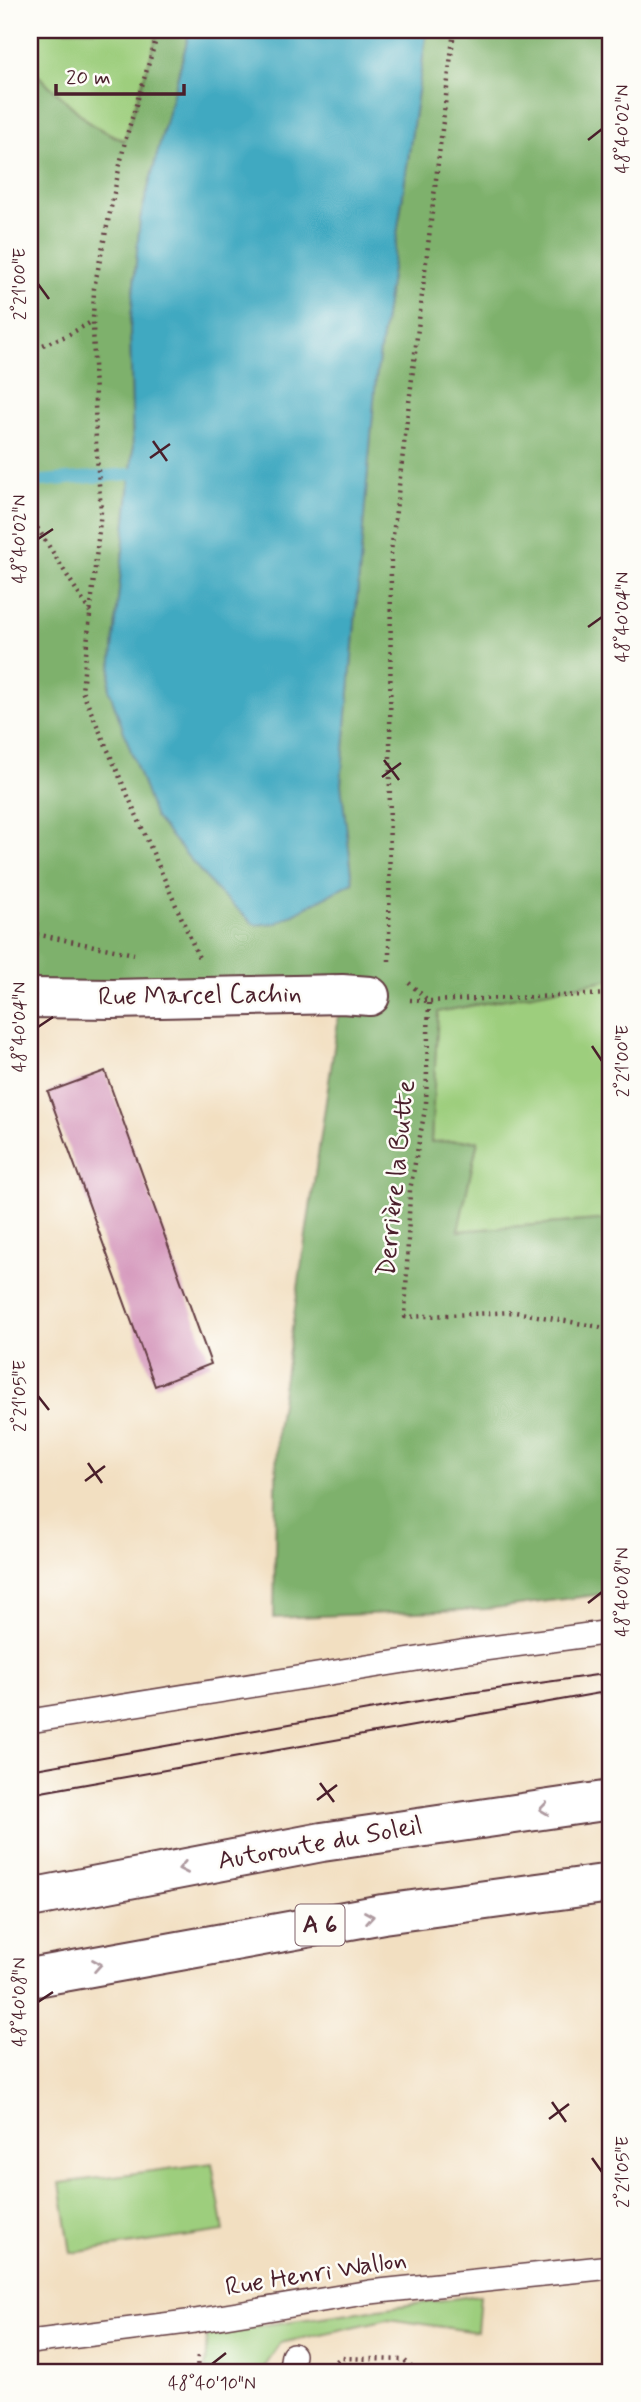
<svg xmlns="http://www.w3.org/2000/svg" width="641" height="2402" font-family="Mynerve,sans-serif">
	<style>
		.green { fill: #9dce7d; stroke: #747654; stroke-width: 2 }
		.forest { fill: #7eb16c; stroke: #64684c; stroke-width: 2 }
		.water { fill: #41a9c1; stroke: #466476; stroke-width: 2 }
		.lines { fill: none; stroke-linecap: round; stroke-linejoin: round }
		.stream { stroke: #41a9c1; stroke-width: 12 }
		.building { fill: #d393b9 }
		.lane-casing { stroke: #633c42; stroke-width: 26 }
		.street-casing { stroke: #633c42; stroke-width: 42 }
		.highway-casing { stroke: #633c42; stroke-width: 42 }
		.path { stroke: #633c42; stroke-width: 4.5; stroke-dasharray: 2 5; stroke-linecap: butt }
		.lane { stroke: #fff; stroke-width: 23 }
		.street { stroke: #fff; stroke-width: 38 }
		.highway { stroke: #fff; stroke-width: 38 }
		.tram { stroke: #4a1f2b; stroke-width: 2 }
		.oneway { stroke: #ae9aa0 }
		.ticks { fill: none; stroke: #4a1f2b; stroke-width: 2.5 }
		.labels { text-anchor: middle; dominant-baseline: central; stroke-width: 5; stroke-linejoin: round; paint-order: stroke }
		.shield { fill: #fdfcf7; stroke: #806168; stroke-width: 2 }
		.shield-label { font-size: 24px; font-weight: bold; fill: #4a1f2b }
		.street-label { font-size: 26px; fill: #4a1f2b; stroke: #fdfcf7 }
		.neatline { fill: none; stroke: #4a1f2b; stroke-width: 2.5 }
		.ticks-label { font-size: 18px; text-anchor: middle; fill: #4a1f2b }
	</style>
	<rect width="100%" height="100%" fill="#fdfcf7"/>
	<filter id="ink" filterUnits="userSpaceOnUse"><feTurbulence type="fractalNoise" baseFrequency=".0143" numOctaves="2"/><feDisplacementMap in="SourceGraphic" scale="14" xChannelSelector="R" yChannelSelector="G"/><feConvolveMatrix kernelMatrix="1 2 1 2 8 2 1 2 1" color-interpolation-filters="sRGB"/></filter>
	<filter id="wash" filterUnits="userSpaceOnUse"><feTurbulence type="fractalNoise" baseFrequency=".00686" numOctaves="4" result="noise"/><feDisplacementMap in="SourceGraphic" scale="28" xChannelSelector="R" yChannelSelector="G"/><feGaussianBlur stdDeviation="1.57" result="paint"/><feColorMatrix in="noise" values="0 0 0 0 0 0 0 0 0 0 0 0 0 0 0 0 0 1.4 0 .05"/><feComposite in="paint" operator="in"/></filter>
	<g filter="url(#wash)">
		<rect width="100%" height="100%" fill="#f2dfc1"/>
		<g class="green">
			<polygon points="30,30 159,30 125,141 92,125 30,68"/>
			<polygon points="611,979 611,1219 457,1231 478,1141 431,1142 437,1012"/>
			<polygon points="212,2163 224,2231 71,2253 60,2183"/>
			<polygon points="480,2295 477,2332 388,2319 281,2343 261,2372 205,2372 207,2333"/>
		</g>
		<polygon class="forest" points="159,30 190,30 140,219 130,329 133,451 109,690 353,882 341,785 376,378 427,30 611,30 611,979 438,1012 431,1142 478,1140 458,1231 611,1219 611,1593 487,1609 274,1618 277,1429 342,994 30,998 30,68 92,125 124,141"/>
		<polygon class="water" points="190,30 427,30 376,378 341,784 353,882 277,923 255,925 217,891 155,818 109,690 133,451 130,329 140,219"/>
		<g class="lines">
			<polyline class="stream" points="30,482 130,474"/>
		</g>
		<g id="blocks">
			<polygon class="building" points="105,1071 211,1364 155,1386 48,1092"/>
		</g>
	</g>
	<g filter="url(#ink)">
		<use href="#blocks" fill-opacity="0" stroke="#633c42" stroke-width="2"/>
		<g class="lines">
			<g class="lane-casing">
				<g id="lane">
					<polyline points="30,1721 461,1652 611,1632"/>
					<polyline points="30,2342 195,2321 370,2292 611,2267"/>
					<polyline points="290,2372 293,2355"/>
				</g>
			</g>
			<g class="street-casing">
				<polyline id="street" points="30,998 113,999 342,994 370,996"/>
			</g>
			<g class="highway-casing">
				<g id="highway">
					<polyline points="30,1898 322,1842 611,1800"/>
					<polyline points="30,1978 383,1914 611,1883"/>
				</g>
			</g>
			<g class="path">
				<polyline points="159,30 125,141 94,288 93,321 96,443 101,511 82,691 199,958"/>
				<polyline points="30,350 66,336 93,321"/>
				<polyline points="30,516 90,612"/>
				<polyline points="30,933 134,954"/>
				<polyline points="389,961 391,552 454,30"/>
				<polyline points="409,983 429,1001 611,994"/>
				<polyline points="410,1000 429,1001 426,1104 410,1190 405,1317 515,1312 611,1329"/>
				<polyline points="326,2370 340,2358 404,2360 417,2372"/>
				<polyline points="197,2372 198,2353"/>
			</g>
			<use href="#lane" class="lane"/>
			<use href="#street" class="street"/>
			<use href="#highway" class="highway"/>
			<g class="tram">
				<polyline points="30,1770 447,1696 611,1673"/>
				<polyline points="30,1794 611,1691"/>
			</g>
		</g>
		<defs><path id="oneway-chevron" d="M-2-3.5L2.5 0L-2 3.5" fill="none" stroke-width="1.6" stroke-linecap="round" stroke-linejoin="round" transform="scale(1.75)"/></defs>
		<g class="oneway">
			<use href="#oneway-chevron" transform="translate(544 1809) rotate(172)"/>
			<use href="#oneway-chevron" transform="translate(183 1868) rotate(169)"/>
			<use href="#oneway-chevron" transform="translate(369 1917) rotate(-10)"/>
			<use href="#oneway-chevron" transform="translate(97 1965) rotate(-10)"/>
		</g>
	</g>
	<path class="ticks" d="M588 140 602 129M38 284 49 299M153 441 167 461M150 458 170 444M38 539 53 529M588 627 602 617M384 760 399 780M382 777 401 763M38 1027 53 1017M592 1046 602 1061M38 1396 49 1410M88 1463 102 1483M85 1481 105 1466M588 1603 602 1592M320 1783 334 1802M317 1800 337 1785M38 2002 53 1992M552 2102 566 2122M549 2119 569 2104M592 2158 602 2172M212 2364 226 2353"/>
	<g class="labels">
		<rect class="shield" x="295.5" y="1904.5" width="49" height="41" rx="5"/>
		<g class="shield-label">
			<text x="320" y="1925">A 6</text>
		</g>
		<g class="street-label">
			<text transform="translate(200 996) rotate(-1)">Rue Marcel Cachin</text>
			<text transform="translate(397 1178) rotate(-84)">Derrière la Butte</text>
			<text transform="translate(320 1844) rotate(-10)">Autoroute du Soleil</text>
			<text transform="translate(316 2274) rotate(-9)">Rue Henri Wallon</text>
		</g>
	</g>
	<rect width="641" height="2402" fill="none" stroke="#fdfcf7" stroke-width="77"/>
	<path d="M56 84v10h128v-10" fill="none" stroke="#4a1f2b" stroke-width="3.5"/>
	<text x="66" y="84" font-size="21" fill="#4a1f2b" stroke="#fdfcf7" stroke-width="5" paint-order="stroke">20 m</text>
	<rect x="38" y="38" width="564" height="2326" class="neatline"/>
	<g class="ticks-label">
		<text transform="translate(622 129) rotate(-90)" y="6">48°40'02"N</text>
		<text transform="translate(19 284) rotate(-90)" y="6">2°21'00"E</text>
		<text transform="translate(19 539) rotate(-90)" y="6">48°40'02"N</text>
		<text transform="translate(622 617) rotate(-90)" y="6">48°40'04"N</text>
		<text transform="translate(19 1027) rotate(-90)" y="6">48°40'04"N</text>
		<text transform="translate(622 1061) rotate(-90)" y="6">2°21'00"E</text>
		<text transform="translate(19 1396) rotate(-90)" y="6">2°21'05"E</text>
		<text transform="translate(622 1592) rotate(-90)" y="6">48°40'08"N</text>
		<text transform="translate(19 2002) rotate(-90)" y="6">48°40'08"N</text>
		<text transform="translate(622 2172) rotate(-90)" y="6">2°21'05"E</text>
		<text x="212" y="2389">48°40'10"N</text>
	</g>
</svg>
